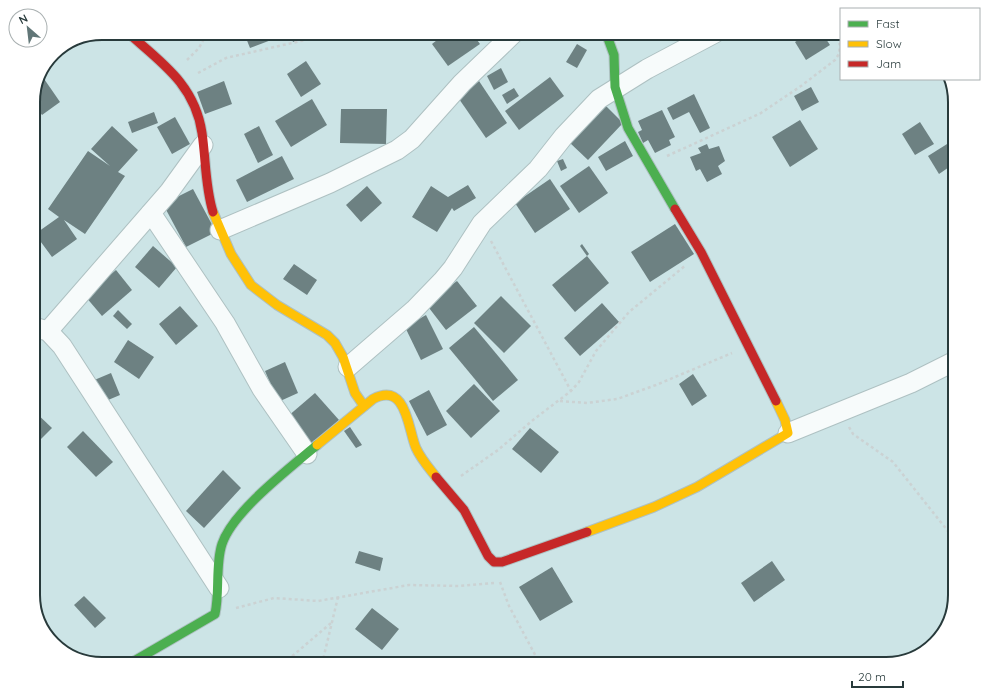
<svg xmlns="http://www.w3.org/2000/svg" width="988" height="697" font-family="Quicksand,sans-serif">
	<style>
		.building { fill: #6d8182 }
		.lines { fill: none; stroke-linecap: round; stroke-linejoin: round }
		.street-casing { stroke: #aec1c2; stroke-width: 21 }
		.fast-casing { stroke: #aec1c2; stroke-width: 11 }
		.slow-casing { stroke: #aec1c2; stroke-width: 11 }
		.jam-casing { stroke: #aec1c2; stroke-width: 11 }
		.path { stroke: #cbd2d3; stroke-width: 2.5; stroke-dasharray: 3 3; stroke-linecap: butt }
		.street { stroke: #f7fbfb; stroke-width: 19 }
		.fast { stroke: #4caf50; stroke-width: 9 }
		.slow { stroke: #ffc107; stroke-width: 9 }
		.jam { stroke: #c62828; stroke-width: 9 }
		.rim { fill: none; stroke: #283a3b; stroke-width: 2 }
	</style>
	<rect width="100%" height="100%" fill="#cce4e6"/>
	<g class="building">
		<polygon points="140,33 162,33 143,40"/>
		<polygon points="244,33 287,33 287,34 250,48"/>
		<polygon points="290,33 318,33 293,42"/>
		<polygon points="446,33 472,33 480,44 448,66 432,44"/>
		<polygon points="563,33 580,33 568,41"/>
		<polygon points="809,33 822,33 830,45 806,60 795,42"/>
		<polygon points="577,44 587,50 577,68 566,62"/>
		<polygon points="306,61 321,84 301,97 287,74"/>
		<polygon points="501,68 508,82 494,90 487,76"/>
		<polygon points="40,73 60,102 42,115 33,103"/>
		<polygon points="550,77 564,96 519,130 505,111"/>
		<polygon points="224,81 232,104 205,114 197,92"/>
		<polygon points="479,81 507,123 486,138 457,96"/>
		<polygon points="811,87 819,102 802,111 794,96"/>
		<polygon points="514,88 519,96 507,104 502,95"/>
		<polygon points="694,94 710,128 700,133 689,112 673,120 667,108"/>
		<polygon points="312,99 327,125 291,147 275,121"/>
		<polygon points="605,105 623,123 588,160 569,142"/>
		<polygon points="341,109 387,109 386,144 340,143"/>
		<polygon points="662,110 675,137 669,140 671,145 655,153 648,140 643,143 638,132 642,130 638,121"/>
		<polygon points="154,112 158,123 132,133 128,122"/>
		<polygon points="175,117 190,144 172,154 157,127"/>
		<polygon points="800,120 818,149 790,167 772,137"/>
		<polygon points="920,122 934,144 915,155 902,134"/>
		<polygon points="112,126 138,150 118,172 125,176 85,234 64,220 77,239 52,257 35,234 59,217 48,209 88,151 110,166 91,149"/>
		<polygon points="259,126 273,155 258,163 244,134"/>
		<polygon points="955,139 955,163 939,174 928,156"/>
		<polygon points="625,141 633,156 606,171 598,157"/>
		<polygon points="707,144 709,149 719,146 725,161 718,166 722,174 707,182 700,169 696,171 690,157 701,153 698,148"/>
		<polygon points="282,156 294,179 247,202 236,180"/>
		<polygon points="563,159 567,168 561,171 557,161"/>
		<polygon points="589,166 608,193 579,213 560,186"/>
		<polygon points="550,179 570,209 535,233 515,203"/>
		<polygon points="468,185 476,198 454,211 452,208 437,232 412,217 431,186 448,197"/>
		<polygon points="367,186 382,203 361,222 346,205"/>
		<polygon points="193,189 216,232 186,247 163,204"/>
		<polygon points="675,224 694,254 650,282 631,252"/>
		<polygon points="582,244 589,254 587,256 580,246"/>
		<polygon points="153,246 177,267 159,288 135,267"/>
		<polygon points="587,256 609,283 575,312 552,285"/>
		<polygon points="294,264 317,280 307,295 283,279"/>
		<polygon points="116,270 132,290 102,316 85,296"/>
		<polygon points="457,281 477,306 446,330 426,304"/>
		<polygon points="501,296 531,326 504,353 474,323"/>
		<polygon points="602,303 619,322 580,356 564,338"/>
		<polygon points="180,306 198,326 176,345 159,324"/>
		<polygon points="118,310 132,324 127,329 113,316"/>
		<polygon points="426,315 443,349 421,360 405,327"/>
		<polygon points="474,327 518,380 493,401 449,348"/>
		<polygon points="128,340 154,357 139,379 114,362"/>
		<polygon points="285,362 298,393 278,402 265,371"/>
		<polygon points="111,373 120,395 101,403 92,381"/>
		<polygon points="693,374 707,396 692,406 679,384"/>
		<polygon points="474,384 500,411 471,438 446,411"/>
		<polygon points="429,390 447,425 427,436 409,401"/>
		<polygon points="315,393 339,420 311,445 287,417"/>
		<polygon points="33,410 52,428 33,447"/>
		<polygon points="350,427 362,445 356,448 344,431"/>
		<polygon points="530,428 559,452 541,473 512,449"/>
		<polygon points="83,431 113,462 96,477 67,447"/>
		<polygon points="223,470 241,488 204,528 186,511"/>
		<polygon points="359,551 383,558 380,571 355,563"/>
		<polygon points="772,561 785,580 754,602 741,583"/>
		<polygon points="552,567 573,602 540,621 519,587"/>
		<polygon points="84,596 106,618 95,628 74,605"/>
		<polygon points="372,608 399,629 382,650 355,629"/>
	</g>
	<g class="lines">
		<g class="street-casing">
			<g id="street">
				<polyline points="151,213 225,323 262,389 307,454"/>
				<polyline points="220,230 330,183 397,150 412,139 462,83 514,33"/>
				<polyline points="33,327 48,331 62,346 219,588"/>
				<polyline points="48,331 169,192 203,145"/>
				<polyline points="348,367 414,310 443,280 453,268 482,223 538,169 564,136 599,99 647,69 715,33"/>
				<polyline points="788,433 911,383 955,361"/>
			</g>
		</g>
		<g class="fast-casing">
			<g id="fast">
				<polyline points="606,33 614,55 615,87 628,128 675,209"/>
				<path d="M129 664 215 614C220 592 215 565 222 544 233 511 290 468 317 445"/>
			</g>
		</g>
		<g class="slow-casing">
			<g id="slow">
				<polyline points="213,212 231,254 251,285 277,305 327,335 335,343 343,357 355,393 364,406"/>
				<path d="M317 445 373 399C407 381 408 430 416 448 421 459 429 468 436 477"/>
				<polyline points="587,532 654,507 697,487 788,433 785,420 776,401"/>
			</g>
		</g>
		<g class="jam-casing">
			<g id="jam">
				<path d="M128 33C162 63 195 85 202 133 206 160 205 186 213 212"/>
				<polyline points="675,209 701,252 776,401"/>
				<polyline points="436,477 464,510 488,556 494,562 502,562 587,532"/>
			</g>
		</g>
		<g class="path">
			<polyline points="187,60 199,48 207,33"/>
			<polyline points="198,73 226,58 314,38 327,33"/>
			<polyline points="667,156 761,113 801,86 835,60 839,54 840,45 834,33"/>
			<polyline points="491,241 571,391"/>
			<polyline points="560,401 587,403 617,399 656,385 732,353"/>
			<polyline points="849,427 853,434 893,462 955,540"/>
			<polyline points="461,476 498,450 533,420 571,391 579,382 596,351 629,312 686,265"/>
			<polyline points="500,582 509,606 540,664"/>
			<polyline points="236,608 274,598 318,601 409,585 459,586 494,583"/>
			<polyline points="283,664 331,623"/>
			<polyline points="322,664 338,597"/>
		</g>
		<use href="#street" class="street"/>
		<use href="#fast" class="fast"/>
		<use href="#slow" class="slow"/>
		<use href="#jam" class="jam"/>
	</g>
	<path d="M0 0H988V697H0ZM102 40H886A62 62 0 0 1 948 102V595A62 62 0 0 1 886 657H102A62 62 0 0 1 40 595V102A62 62 0 0 1 102 40Z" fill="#fff" fill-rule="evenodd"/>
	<path class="rim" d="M102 40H886A62 62 0 0 1 948 102V595A62 62 0 0 1 886 657H102A62 62 0 0 1 40 595V102A62 62 0 0 1 102 40Z"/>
	<rect x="840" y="8" width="140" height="72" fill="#ffffff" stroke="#a9b0b1"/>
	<rect x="848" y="21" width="20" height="6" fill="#4caf50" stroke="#a9b0b1"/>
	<text x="876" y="28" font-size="12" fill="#283a3b">Fast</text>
	<rect x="848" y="41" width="20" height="6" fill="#ffc107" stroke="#a9b0b1"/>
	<text x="876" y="48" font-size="12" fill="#283a3b">Slow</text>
	<rect x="848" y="61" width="20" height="6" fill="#c62828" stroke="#a9b0b1"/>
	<text x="876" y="68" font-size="12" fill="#283a3b">Jam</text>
	<g transform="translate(28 28) rotate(332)"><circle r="19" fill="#ffffff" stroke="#a9b0b1"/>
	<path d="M0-3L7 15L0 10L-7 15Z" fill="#617677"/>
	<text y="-6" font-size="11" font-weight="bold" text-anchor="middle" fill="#283a3b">N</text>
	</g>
	<path d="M852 681v6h51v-6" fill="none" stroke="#283a3b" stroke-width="2"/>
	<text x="858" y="681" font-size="12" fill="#283a3b" stroke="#ffffff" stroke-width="3" paint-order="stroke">20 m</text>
</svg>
